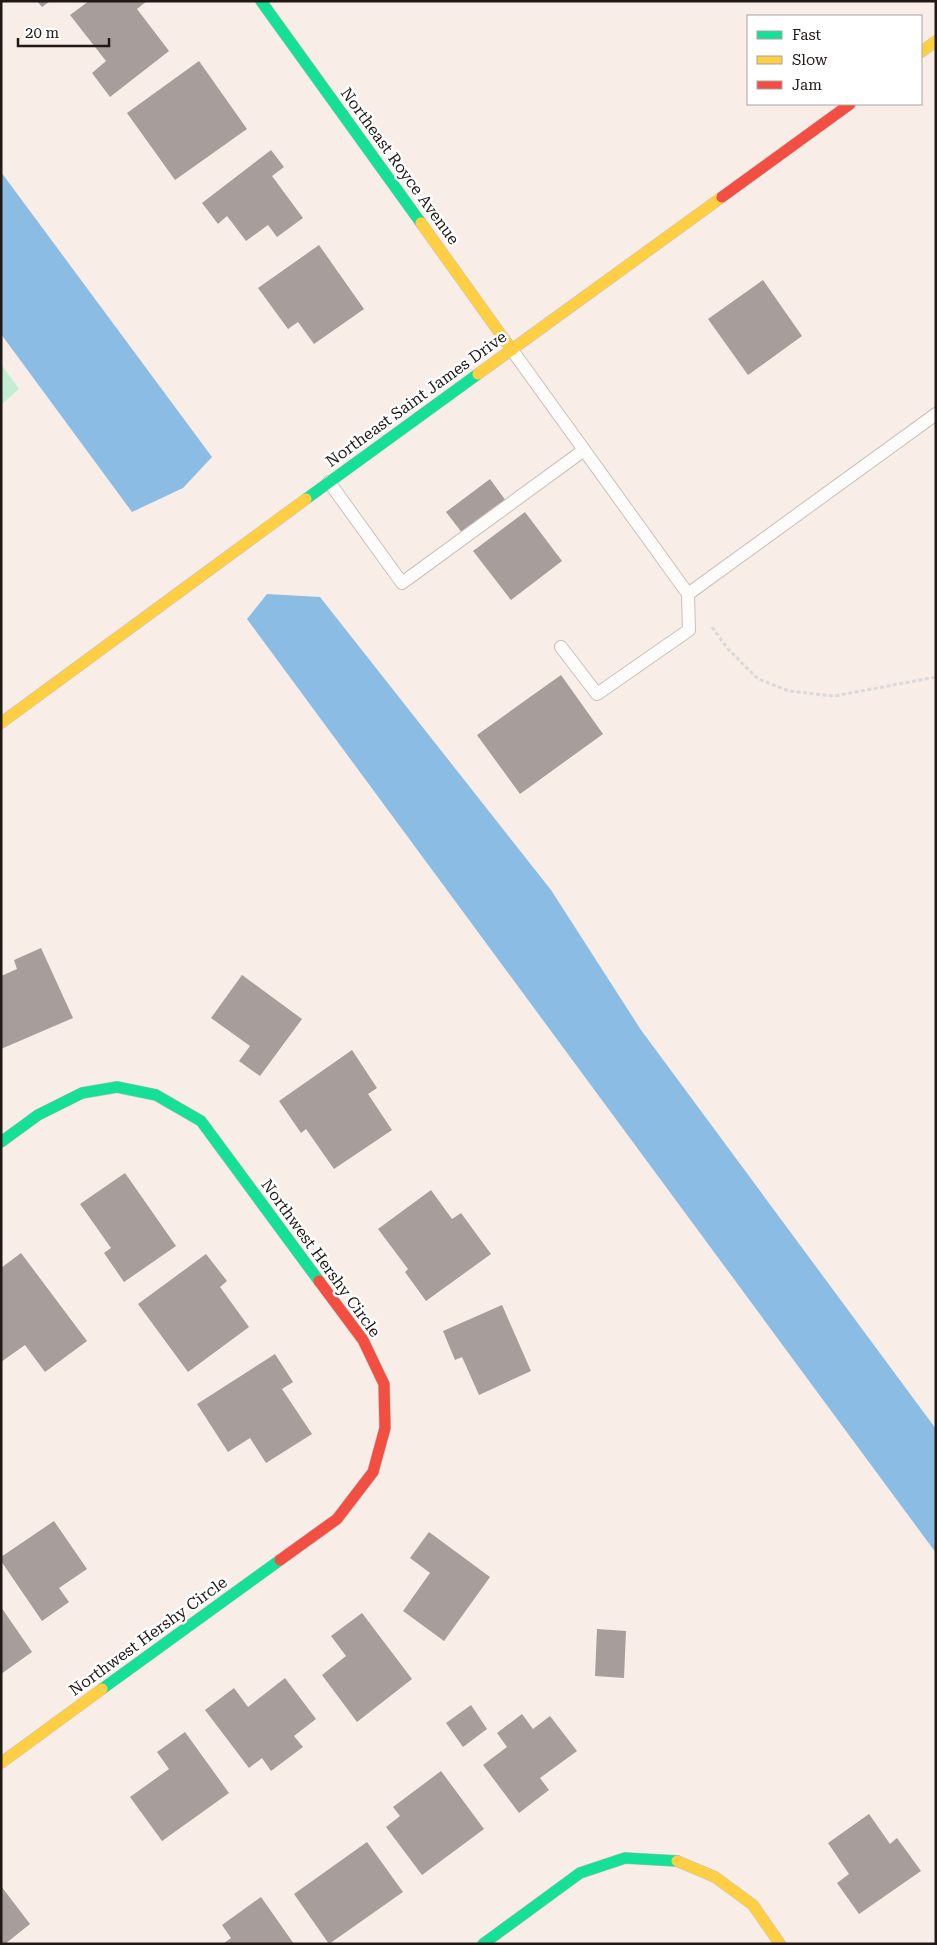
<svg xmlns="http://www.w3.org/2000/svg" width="937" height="1945" font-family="'Roboto Serif',serif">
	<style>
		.green { fill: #c4eed4 }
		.water { fill: #8bbde4 }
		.building { fill: #a79e9b }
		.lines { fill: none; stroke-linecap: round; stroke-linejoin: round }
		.lane-casing { stroke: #c9c0bc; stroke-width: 14 }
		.fast-casing { stroke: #c9c0bc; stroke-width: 12 }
		.slow-casing { stroke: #c9c0bc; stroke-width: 12 }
		.jam-casing { stroke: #c9c0bc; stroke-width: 12 }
		.path { stroke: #dcd9d8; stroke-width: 3; stroke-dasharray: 4 2.5; stroke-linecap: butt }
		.lane { stroke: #fefcfb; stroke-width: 12 }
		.fast { stroke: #16e098; stroke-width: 11 }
		.slow { stroke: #ffcf43; stroke-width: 11 }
		.jam { stroke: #f24e42; stroke-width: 11 }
		.labels { text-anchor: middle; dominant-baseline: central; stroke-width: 5; stroke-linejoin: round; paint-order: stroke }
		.street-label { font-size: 16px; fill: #201916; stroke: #fff }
	</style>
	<rect width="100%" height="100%" fill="#f8ede7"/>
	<polygon class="green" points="1,364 19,389 1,405"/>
	<g class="water">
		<polygon points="1,172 212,457 183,488 132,512 1,334"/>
		<polygon points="267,594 320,597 551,890 641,1030 936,1429 936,1553 247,619"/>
	</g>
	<g class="building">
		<polygon points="37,1 50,1 42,7"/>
		<polygon points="89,1 147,1 137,9 169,51 110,97 92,73 106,61 70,15"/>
		<polygon points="199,61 247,129 175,180 127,113"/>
		<polygon points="271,150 284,167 272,176 303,218 277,237 268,225 246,241 227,216 218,224 202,203"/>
		<polygon points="319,245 364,309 314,344 298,322 288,329 258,288"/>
		<polygon points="763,280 802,336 748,375 708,319"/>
		<polygon points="490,479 506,501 463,534 446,512"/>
		<polygon points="525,512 562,561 511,600 473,551"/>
		<polygon points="561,675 603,734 520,794 477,735"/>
		<polygon points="41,948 73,1018 1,1049 1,976 17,969 14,960"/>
		<polygon points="242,975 302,1019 260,1076 239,1061 250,1046 211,1018"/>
		<polygon points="352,1050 377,1088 368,1094 392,1130 334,1169 306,1129 301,1133 279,1101"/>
		<polygon points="125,1173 176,1246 124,1282 104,1253 111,1248 80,1204"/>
		<polygon points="431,1190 452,1219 461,1213 491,1254 426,1301 405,1272 408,1269 378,1229"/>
		<polygon points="21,1253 87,1341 45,1372 25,1345 1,1362 1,1268"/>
		<polygon points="206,1254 227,1281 220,1287 249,1327 188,1372 138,1304"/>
		<polygon points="502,1305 531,1371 479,1395 462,1357 455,1360 443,1331"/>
		<polygon points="275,1354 293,1382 282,1389 312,1434 266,1463 250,1438 228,1452 197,1404"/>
		<polygon points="54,1521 87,1569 59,1588 69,1602 42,1621 1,1561 1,1557"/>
		<polygon points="429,1532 490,1577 444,1641 403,1611 430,1573 410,1558"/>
		<polygon points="1,1607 32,1652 1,1674"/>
		<polygon points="362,1613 412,1679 357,1722 322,1675 346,1656 331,1636"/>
		<polygon points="597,1629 626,1631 624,1678 595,1676"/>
		<polygon points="285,1678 316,1719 294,1736 303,1747 271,1771 262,1758 249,1768 205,1710 234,1688 248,1707"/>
		<polygon points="471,1705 487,1729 463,1747 446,1723"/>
		<polygon points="522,1714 533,1729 550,1716 577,1751 540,1778 549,1790 519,1813 483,1765 507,1747 497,1733"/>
		<polygon points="185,1732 229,1793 162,1841 130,1797 169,1769 157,1752"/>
		<polygon points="441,1771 484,1829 422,1875 386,1827 400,1816 393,1807"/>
		<polygon points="869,1814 890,1844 897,1838 921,1871 859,1914 837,1883 849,1874 828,1843"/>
		<polygon points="367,1842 403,1892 329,1944 294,1894"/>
		<polygon points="1,1886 30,1924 5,1944 1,1944"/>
		<polygon points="261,1897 294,1944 223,1944 231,1938 222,1925"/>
	</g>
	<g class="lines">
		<g class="lane-casing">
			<g id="lane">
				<polyline points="512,350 688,594 689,630 597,694 561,647"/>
				<polyline points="329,482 402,583 584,450"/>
				<polyline points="688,594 936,414"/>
			</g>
		</g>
		<g class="fast-casing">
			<g id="fast">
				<polyline points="261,1 421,223"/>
				<polyline points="306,499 478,374"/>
				<polyline points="1,1142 38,1115 82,1093 117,1087 156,1095 201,1121 319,1281"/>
				<polyline points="102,1689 280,1560"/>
				<polyline points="483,1944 580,1873 625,1858 677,1861"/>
			</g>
		</g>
		<g class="slow-casing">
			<g id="slow">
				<polyline points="921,52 936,41"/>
				<polyline points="421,223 512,350"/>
				<polyline points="478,374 722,197"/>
				<polyline points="1,723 306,499"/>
				<polyline points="1,1763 102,1689"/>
				<polyline points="677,1861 715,1877 753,1905 780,1944"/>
			</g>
		</g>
		<g class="jam-casing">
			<g id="jam">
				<polyline points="722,197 850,104"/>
				<polyline points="280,1560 337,1519 373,1472 385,1428 384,1384 363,1340 319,1281"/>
			</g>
		</g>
		<polyline class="path" points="712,627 728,649 758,679 789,691 834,696 936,677"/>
		<use href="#lane" class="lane"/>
		<use href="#fast" class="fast"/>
		<use href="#slow" class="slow"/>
		<use href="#jam" class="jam"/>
	</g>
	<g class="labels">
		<g class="street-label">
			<text transform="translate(400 166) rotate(54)">Northeast Royce Avenue</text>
			<text transform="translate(416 399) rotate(-36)">Northeast Saint James Drive</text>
			<text transform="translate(321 1258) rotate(54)">Northwest Hershy Circle</text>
			<text transform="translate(148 1636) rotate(-36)">Northwest Hershy Circle</text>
		</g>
	</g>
	<rect width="937" height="1945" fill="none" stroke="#201916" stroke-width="5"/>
	<rect x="747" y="15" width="175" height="90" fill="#ffffff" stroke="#a6a3a2"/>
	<rect x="757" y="31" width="25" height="8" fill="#16e098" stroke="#a6a3a2"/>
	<text x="792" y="40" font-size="15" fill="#201916">Fast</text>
	<rect x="757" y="56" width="25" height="8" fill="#ffcf43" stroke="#a6a3a2"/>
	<text x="792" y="65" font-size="15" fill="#201916">Slow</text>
	<rect x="757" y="81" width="25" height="8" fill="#f24e42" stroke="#a6a3a2"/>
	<text x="792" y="90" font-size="15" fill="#201916">Jam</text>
	<path d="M18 38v8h91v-8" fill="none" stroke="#201916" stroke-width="2.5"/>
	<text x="25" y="38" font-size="15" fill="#201916" stroke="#ffffff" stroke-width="4" paint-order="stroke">20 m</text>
</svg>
